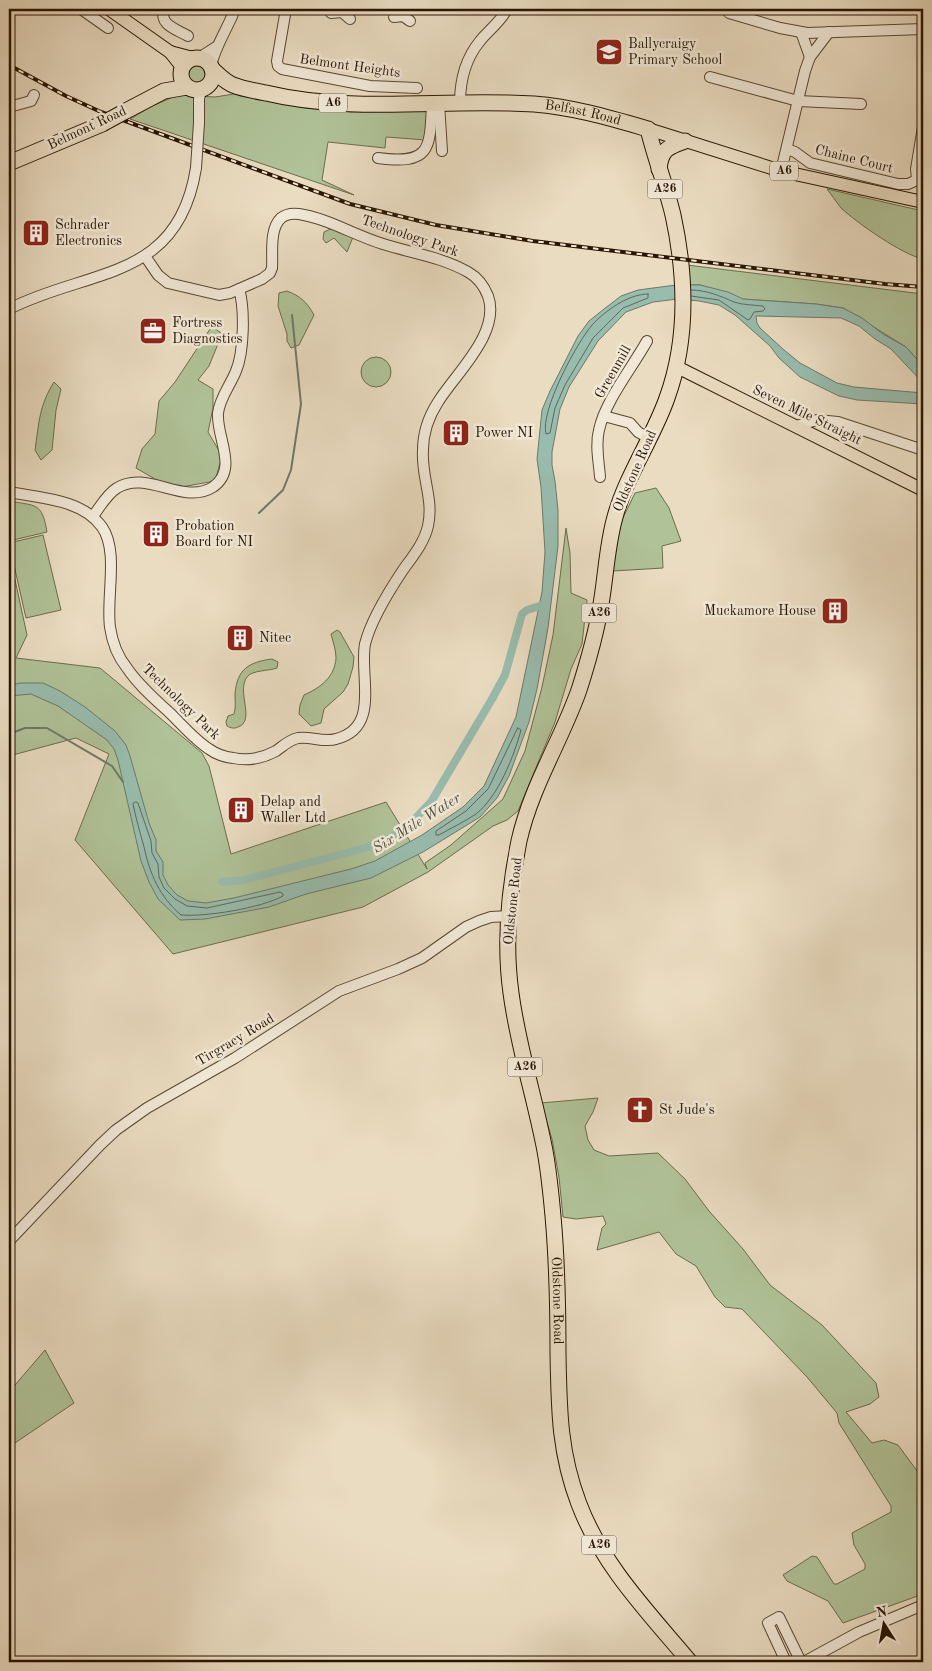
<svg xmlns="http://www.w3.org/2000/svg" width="932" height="1671" font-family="'Old Standard TT',serif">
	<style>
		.green { fill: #b0c298; stroke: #6c6c4c }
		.water { fill: #98bcae; stroke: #6c7969 }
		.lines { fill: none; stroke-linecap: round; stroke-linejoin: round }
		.shore { stroke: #606858; stroke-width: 1 }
		.stream { stroke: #6c7969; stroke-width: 2 }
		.canal { stroke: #98bcae; stroke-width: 8 }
		.minor-casing { stroke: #594731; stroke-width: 12 }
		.major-casing { stroke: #291501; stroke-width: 14 }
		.highway-casing { stroke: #291501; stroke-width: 17 }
		.minor { stroke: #f1e8d7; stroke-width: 10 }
		.major { stroke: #eadcc1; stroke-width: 12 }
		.highway { stroke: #eadcc1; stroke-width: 15 }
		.rail-casing { stroke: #291501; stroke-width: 4 }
		.rail { stroke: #f1e8d7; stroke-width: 2; stroke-dasharray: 5.5; stroke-linecap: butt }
		.minor-bridge-casing { stroke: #594731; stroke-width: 12; stroke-linecap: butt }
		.highway-bridge-casing { stroke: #291501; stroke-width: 17; stroke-linecap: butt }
		.minor-bridge { stroke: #f1e8d7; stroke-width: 10 }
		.highway-bridge { stroke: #eadcc1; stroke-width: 15 }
		.labels { text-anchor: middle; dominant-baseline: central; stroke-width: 5; stroke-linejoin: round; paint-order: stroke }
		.shield { fill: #f1e8d7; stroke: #655441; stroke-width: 1 }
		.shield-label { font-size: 12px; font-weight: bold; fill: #291501 }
		.poi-label { font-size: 14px; fill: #291501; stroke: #f1e8d7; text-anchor: start }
		.street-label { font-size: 14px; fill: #291501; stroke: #f1e8d7 }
		.water-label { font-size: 15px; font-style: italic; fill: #504f3e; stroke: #f1e8d7 }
	</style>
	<rect width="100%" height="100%" fill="#eadcc1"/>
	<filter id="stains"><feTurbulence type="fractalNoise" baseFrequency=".004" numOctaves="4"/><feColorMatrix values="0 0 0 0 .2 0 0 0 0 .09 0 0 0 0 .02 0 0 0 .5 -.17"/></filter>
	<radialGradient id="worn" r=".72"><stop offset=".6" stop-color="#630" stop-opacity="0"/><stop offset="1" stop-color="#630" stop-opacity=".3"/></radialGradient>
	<g class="green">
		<circle cx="197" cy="74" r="11"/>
		<polygon points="240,93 305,108 352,112 427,109 426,140 386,137 385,148 328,142 322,180 354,195 130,119 152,106 178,95 215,97"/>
		<path d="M827 189 923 211V259C903 255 857 223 841 208 836 202 832 195 827 189Z"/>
		<polygon points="335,227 353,237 347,252 334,238 326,243 323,239 324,232"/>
		<polygon points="687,265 923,294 923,366 906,347 843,308 816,304 741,299 717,290 700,285 689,285"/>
		<path d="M287 291C300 296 307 302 314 315L299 345 291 348 287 341V334L278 306 279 293Z"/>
		<polygon points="212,326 222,334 209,366 198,380 213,389 213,408 208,432 222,456 215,481 181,487 155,479 136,468 142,449 155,434 159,401 175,382"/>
		<circle cx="376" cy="372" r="15"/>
		<path d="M54 382 61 389 56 410 52 450 41 460 35 450C39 423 39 406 54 382Z"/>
		<polygon points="656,488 669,508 681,541 662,546 663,568 613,571 620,524 635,493"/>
		<path d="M9 501C36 506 42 502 47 532L9 541Z"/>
		<polygon points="566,528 570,553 571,593 587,600 582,644 571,669 555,722 518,811 507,820 493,826 428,872 363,907 173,954 75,840 109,754 76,738 9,756 9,552 27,635 16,658 100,668 202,753 209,766 231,854 386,802 427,869 425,863 451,845 503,799 525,751 542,687 553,635"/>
		<polygon points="43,535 61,610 26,618 9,543"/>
		<path d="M337 630 340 632 354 657 353 667 348 684 343 692 324 709 321 723 311 726 299 714 300 705 304 695C320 688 335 677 336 658 336 650 333 642 331 634Z"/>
		<path d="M272 659 278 662 277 668C269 671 252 670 247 677 236 691 256 721 238 727 234 729 231 728 227 726L226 722 228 716 234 714C236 707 235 702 235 694 237 669 249 662 272 659Z"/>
		<polygon points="598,1098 593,1112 585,1126 588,1140 594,1150 609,1156 658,1153 685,1179 709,1211 743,1249 770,1285 822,1325 876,1383 879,1397 870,1404 846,1412 872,1443 884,1440 898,1445 923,1479 923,1594 843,1623 828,1601 787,1581 783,1575 812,1556 817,1557 834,1584 837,1584 865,1569 865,1564 854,1545 852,1533 891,1512 891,1506 839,1423 837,1413 807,1377 742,1309 725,1307 715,1297 696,1266 676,1254 659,1232 597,1250 602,1228 606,1224 603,1216 576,1219 563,1217 559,1177 552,1139 541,1103"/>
		<polygon points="45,1350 74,1403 9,1447 9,1392"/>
	</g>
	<polygon class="water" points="676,285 700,285 728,292 743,299 816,304 843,308 862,318 883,334 906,347 923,366 923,383 891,349 875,339 859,326 841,318 756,316 757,323 760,328 784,350 800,363 837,383 854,387 923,393 923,404 857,400 839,396 800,377 779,358 770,346 735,315 719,305 699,301 678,299 653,302 626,312 598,341 569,387 560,409 552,452 552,465 555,481 558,510 558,546 548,628 537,689 529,722 509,776 497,798 480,817 423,852 371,878 306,894 269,907 205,919 180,920 158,899 149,882 141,861 118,760 114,749 107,740 58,706 31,694 9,696 9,686 20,683 43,683 60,691 85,707 115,731 126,745 130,756 149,823 156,840 156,851 163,862 163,875 168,885 177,895 188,901 206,903 234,898 351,869 375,861 422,835 463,807 484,786 516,717 542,592 545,552 541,487 537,459 542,410 550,391 578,336 589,321 604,309 621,296 638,290"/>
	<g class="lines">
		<g class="shore">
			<path d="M691 290C707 290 720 296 734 302 743 305 754 305 763 306L765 309 763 311 754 312 750 319 748 320 719 300 691 296"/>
			<path d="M648 294V298L623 308 593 338 565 385 555 408 550 433 546 434C540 411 576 344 592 325 605 311 628 294 648 294Z"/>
			<path d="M518 728 521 730C514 756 498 797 476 814 464 822 451 828 439 835H436V831L466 811 488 789Z"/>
			<path d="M136 802 138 803 151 841 152 853 158 864 159 877 164 888 175 899 187 906 207 908 280 892 283 894V896C261 908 206 917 181 915 159 896 150 874 144 847 140 832 136 819 133 804Z"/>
		</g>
		<g class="stream">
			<polyline points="259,513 283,490 291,470 301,404 292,315"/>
			<polyline points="9,734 25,728 47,728 112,766 123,782"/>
		</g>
		<polyline class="canal" points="222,882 244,880 365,848 390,838 409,825 431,802 492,699 505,675 522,614 527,610 546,604"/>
		<g class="minor-casing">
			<g id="minor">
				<polyline points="81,9 108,28"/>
				<path d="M164 9C159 25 176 29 188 36"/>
				<polyline points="286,9 277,61 278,66 282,69 370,86 417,88"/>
				<polyline points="331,13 342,12 350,19"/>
				<polyline points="729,13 780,28 807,33 923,29"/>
				<polyline points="394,17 403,16 410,21"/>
				<polyline points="801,32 810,57"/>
				<polyline points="199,58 216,47"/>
				<path d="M211 66C215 46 228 28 235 9"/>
				<polyline points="710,77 798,101 861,104"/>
				<polyline points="439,103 442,151"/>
				<path d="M460 103C460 81 466 58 480 41 489 30 499 23 506 11"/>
				<polyline points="9,107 31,101 34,95"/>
				<polyline points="199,123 199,99 201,90"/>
				<polyline points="787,149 795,152 810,163 898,184 908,184 917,180"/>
				<path d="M378 158C431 165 430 149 432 103"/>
				<polyline points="781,171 805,71 810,57 829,32"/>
				<polyline points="917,180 916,169 923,127"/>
				<path d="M9 309C89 268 178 282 196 168"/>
				<polyline points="604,416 630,423 638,432 650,439"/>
				<polyline points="796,426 817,420 838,422 923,450"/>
				<path d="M600 477C599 462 595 445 599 430 605 401 632 368 647 341"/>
				<path d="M9 492C40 498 82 499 102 527 119 551 106 597 110 627 112 641 118 657 127 668 139 686 156 700 171 714 183 726 195 740 209 749 216 754 224 757 233 758 247 761 263 758 276 751 283 746 289 740 298 738 311 736 324 743 336 739 381 728 359 676 365 644 371 620 389 591 403 570 413 556 424 543 428 526 434 499 421 477 423 450 423 433 429 416 438 402 456 373 501 333 488 296 484 286 477 277 468 272 442 257 411 253 383 244 354 235 329 219 299 214 292 213 286 214 281 218 269 229 273 254 272 268L270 273 262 279 230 293 219 295 168 283 158 275 145 256"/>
				<path d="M93 516C100 507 107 494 117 488 147 469 183 506 213 487 239 469 216 437 218 413 220 397 230 386 236 371 244 352 245 309 239 289"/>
				<polyline points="9,1241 100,1145 116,1130 147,1108 235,1058 339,991 398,969 422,958 466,927 479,921 491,917 509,916"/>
				<polyline points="786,1662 768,1623 779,1617 801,1662"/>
				<polyline points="804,1662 859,1632 923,1605"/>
			</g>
		</g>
		<g class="major-casing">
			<g id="major">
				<polyline points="109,9 170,52 182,67"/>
				<polyline points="170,52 193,58"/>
				<polyline points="648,129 781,171 923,202"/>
				<polyline points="677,367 923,490"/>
			</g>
		</g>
		<g class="highway-casing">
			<g id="highway">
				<circle cx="197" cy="74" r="16"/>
				<path id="s1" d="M212 69C219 75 225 82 233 85 243 89 255 91 266 93 354 114 445 98 534 104 573 107 610 118 648 129 655 158 666 186 673 215 686 275 688 340 667 398 653 438 626 476 615 517 607 545 606 575 601 604 596 634 588 662 579 690 561 741 531 787 519 841 509 890 504 943 511 993 518 1047 535 1098 545 1151 549 1173 551 1194 553 1216 557 1261 558 1307 558 1353 559 1408 559 1452 579 1504 602 1565 649 1613 690 1662"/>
				<polyline points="124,112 164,91 187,87"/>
				<polyline points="9,163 102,124"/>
				<path d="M659 169C661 149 668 147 685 141"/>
			</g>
		</g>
		<use href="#minor" class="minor"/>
		<use href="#major" class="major"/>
		<use href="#highway" class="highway"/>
		<g class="rail-casing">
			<polyline id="rail" points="9,65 66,96 101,112 350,204 436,225 533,241 885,284 923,287"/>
		</g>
		<use href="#rail" class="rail"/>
		<g class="minor-bridge-casing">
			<polyline id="minor-bridge" points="196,168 199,123"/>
		</g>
		<g class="highway-bridge-casing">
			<polyline id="highway-bridge" points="102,124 124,112"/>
		</g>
		<use href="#minor-bridge" class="minor-bridge"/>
		<use href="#highway-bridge" class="highway-bridge"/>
	</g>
	<defs>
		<g id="school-square" transform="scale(1.4375)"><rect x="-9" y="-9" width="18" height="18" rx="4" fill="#8f2418" stroke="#f1e8d7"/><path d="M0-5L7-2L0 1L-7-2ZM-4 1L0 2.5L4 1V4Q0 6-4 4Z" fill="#fff"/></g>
		<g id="building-square" transform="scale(1.4375)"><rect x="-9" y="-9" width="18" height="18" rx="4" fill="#8f2418" stroke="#f1e8d7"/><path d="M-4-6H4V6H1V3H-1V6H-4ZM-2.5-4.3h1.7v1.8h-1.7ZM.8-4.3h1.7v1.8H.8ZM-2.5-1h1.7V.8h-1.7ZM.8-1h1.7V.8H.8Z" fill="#fff"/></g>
		<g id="office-square" transform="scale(1.4375)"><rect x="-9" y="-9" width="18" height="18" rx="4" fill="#8f2418" stroke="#f1e8d7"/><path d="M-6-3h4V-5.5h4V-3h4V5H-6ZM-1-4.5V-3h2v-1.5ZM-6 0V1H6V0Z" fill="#fff"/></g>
		<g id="church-square" transform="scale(1.4375)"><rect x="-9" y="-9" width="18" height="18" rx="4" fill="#8f2418" stroke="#f1e8d7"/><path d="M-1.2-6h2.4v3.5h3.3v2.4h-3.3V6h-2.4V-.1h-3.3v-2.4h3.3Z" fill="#fff"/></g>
	</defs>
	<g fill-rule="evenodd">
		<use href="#school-square" x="609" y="52"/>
		<use href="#building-square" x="36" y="233"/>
		<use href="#office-square" x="153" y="331"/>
		<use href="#building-square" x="456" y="433"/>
		<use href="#building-square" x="156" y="534"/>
		<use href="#building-square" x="835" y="611"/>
		<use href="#building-square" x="240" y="638"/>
		<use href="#building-square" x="241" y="810"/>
		<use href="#church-square" x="640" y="1110"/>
	</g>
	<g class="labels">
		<g class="shield">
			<rect x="319" y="93.5" width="28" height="19" rx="4"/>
			<rect x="770" y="161.5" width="28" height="19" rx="4"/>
			<rect x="647.5" y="179.5" width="35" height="19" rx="4"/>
			<rect x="581.5" y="603.5" width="35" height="19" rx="4"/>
			<rect x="507.5" y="1057.5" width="35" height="19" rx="4"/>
			<rect x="581.5" y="1535.5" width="35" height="19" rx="4"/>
		</g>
		<g class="shield-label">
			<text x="333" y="103">A6</text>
			<text x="784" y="171">A6</text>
			<text x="665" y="189">A26</text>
			<text x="599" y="613">A26</text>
			<text x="525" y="1067">A26</text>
			<text x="599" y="1545">A26</text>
		</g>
		<g class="poi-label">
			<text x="628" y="44">Ballycraigy<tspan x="628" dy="16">Primary School</tspan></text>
			<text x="55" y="225">Schrader<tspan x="55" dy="16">Electronics</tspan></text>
			<text x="172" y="323">Fortress<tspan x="172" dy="16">Diagnostics</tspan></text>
			<text x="475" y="433">Power NI</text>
			<text x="175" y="526">Probation<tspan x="175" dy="16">Board for NI</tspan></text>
			<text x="816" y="611" text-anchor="end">Muckamore House</text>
			<text x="259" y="638">Nitec</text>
			<text x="260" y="802">Delap and<tspan x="260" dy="16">Waller Ltd</tspan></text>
			<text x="659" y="1110">St Jude's</text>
		</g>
		<g class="street-label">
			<text transform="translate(350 66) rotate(8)">Belmont Heights</text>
			<text stroke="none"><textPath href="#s1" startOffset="379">Belfast Road</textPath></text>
			<text transform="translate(87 128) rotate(-25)">Belmont Road</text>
			<text transform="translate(854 159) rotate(14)">Chaine Court</text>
			<text transform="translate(410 236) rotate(19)">Technology Park</text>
			<text transform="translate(613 372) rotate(-60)">Greenmill</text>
			<text transform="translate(807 415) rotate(26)">Seven Mile Straight</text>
			<text transform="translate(635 471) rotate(-66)">Oldstone Road</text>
			<text transform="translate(181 702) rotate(44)">Technology Park</text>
			<text transform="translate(513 901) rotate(-84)">Oldstone Road</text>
			<text transform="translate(235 1040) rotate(-31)">Tirgracy Road</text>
			<text stroke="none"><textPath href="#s1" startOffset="1656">Oldstone Road</textPath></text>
		</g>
		<g class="water-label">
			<text transform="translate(417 824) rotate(-32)">Six Mile Water</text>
		</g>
	</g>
	<rect width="932" height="1671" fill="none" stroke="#eadcc1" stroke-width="30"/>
	<rect x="10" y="10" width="912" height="1651" fill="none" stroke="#291501" stroke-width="2.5"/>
	<rect x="15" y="15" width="902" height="1641" fill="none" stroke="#291501"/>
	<g transform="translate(884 1624) rotate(349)" stroke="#f1e8d7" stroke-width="4" paint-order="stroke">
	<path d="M0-4L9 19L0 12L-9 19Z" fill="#291501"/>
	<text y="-8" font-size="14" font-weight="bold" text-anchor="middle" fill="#291501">N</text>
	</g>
	<rect width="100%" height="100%" filter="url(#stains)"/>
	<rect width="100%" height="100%" fill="url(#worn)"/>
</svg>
